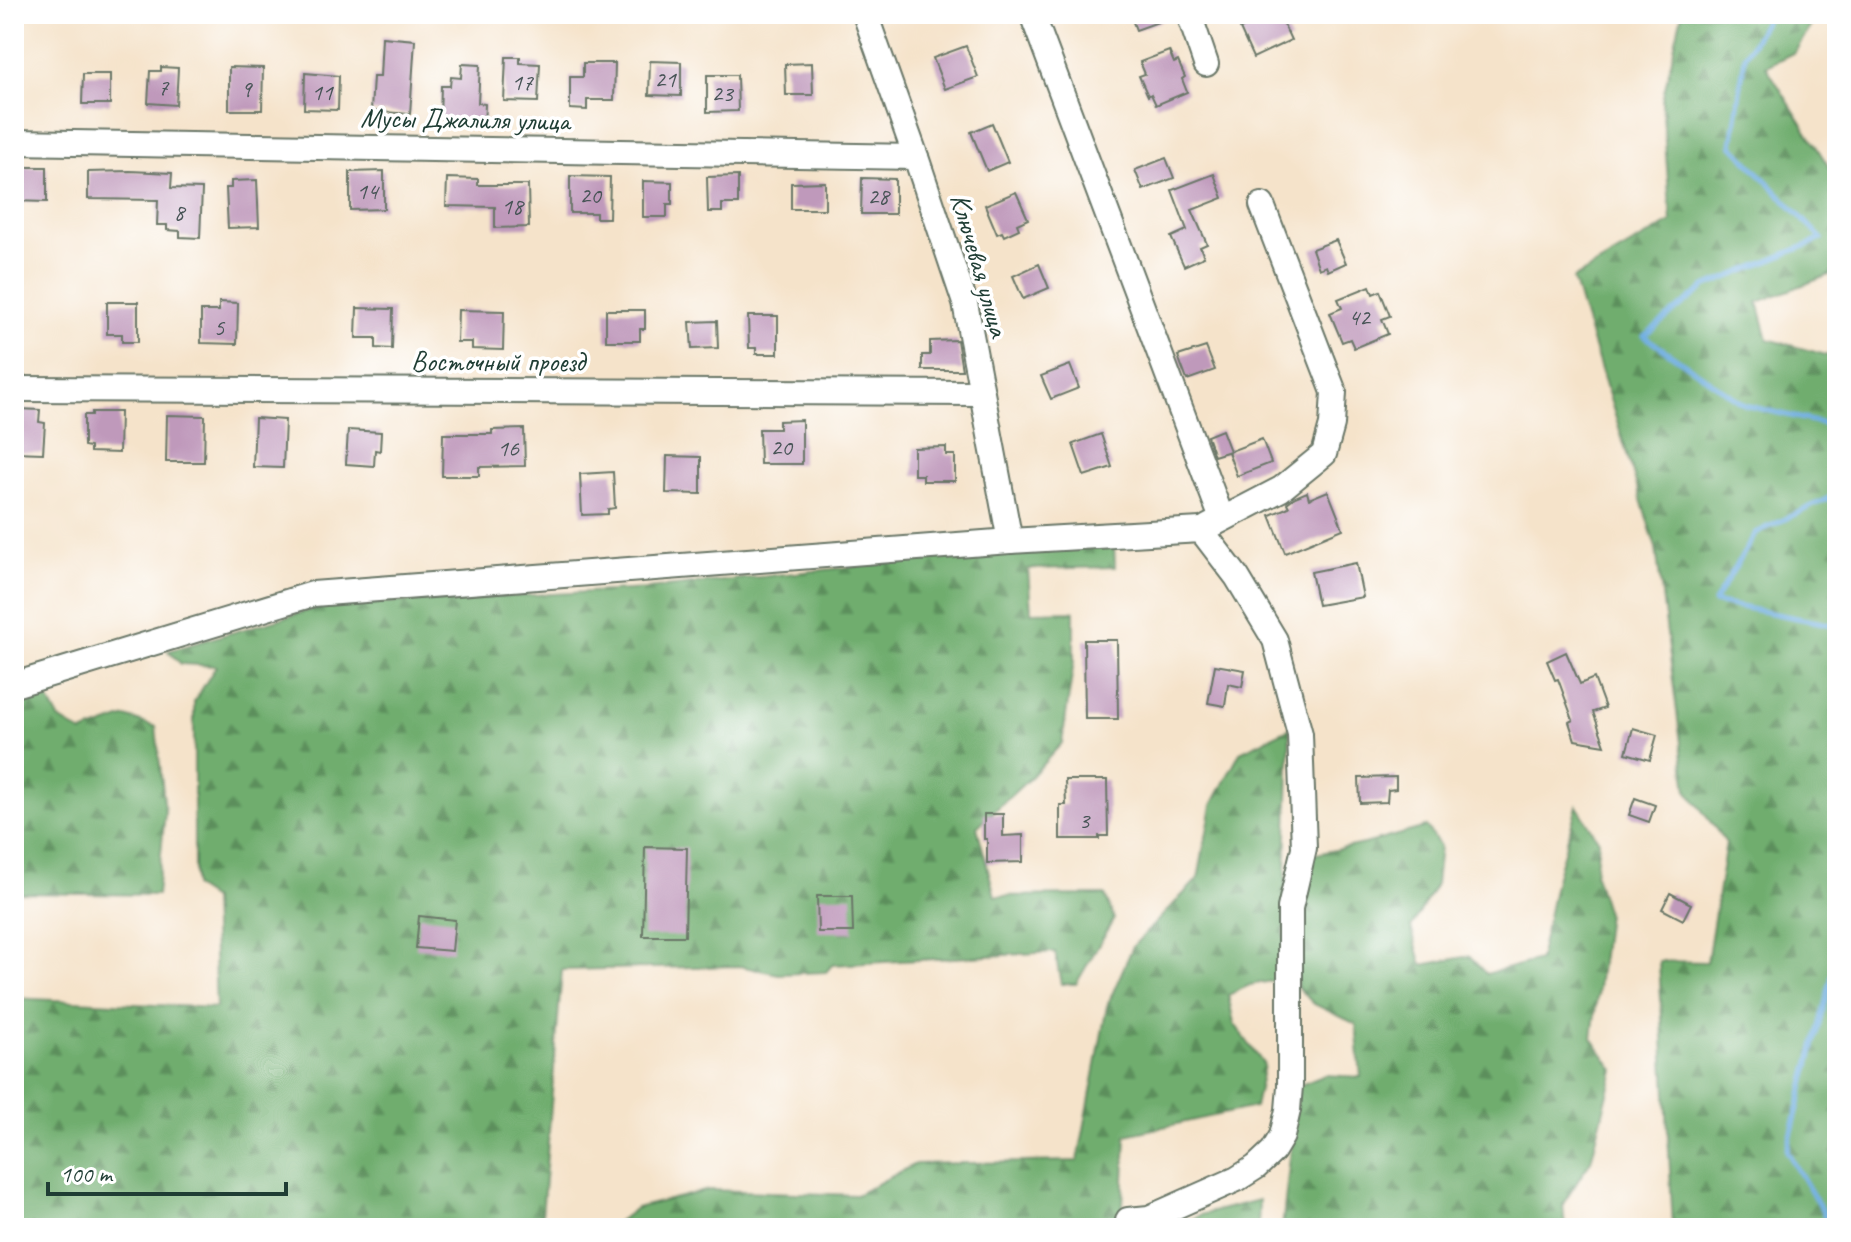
<svg xmlns="http://www.w3.org/2000/svg" width="1851" height="1242" font-family="Caveat,sans-serif">
	<style>
		.forest { fill: url(#forest-firs); stroke: #487551; stroke-width: 2 }
		.lines { fill: none; stroke-linecap: round; stroke-linejoin: round }
		.stream { stroke: #6babdf; stroke-width: 5 }
		.building { fill: #bf99bb }
		.minor-casing { stroke: #6a7768; stroke-width: 28 }
		.minor { stroke: #fff; stroke-width: 24 }
		.labels { text-anchor: middle; dominant-baseline: central; stroke-width: 7; stroke-linejoin: round; paint-order: stroke }
		.number-label { font-size: 24px; fill: #475456 }
		.street-label { font-size: 28px; fill: #1f3d34; stroke: #fff }
	</style>
	<defs>
		<pattern id="forest-firs" width="22" height="20" patternUnits="userSpaceOnUse" patternTransform="scale(2)"><rect width="22" height="20" fill="#70ad6e"/><path d="M5 1l3.5 6h-7zM16 11l3.5 6h-7z" fill="#5b8e5b"/></pattern>
	</defs>
	<rect width="100%" height="100%" fill="#fff"/>
	<filter id="ink" filterUnits="userSpaceOnUse"><feTurbulence type="fractalNoise" baseFrequency=".0125" numOctaves="2"/><feDisplacementMap in="SourceGraphic" scale="16" xChannelSelector="R" yChannelSelector="G"/><feConvolveMatrix kernelMatrix="1 2 1 2 8 2 1 2 1" color-interpolation-filters="sRGB"/></filter>
	<filter id="wash" filterUnits="userSpaceOnUse"><feTurbulence type="fractalNoise" baseFrequency=".006" numOctaves="4" result="noise"/><feDisplacementMap in="SourceGraphic" scale="32" xChannelSelector="R" yChannelSelector="G"/><feGaussianBlur stdDeviation="1.8" result="paint"/><feColorMatrix in="noise" values="0 0 0 0 0 0 0 0 0 0 0 0 0 0 0 0 0 1.4 0 .05"/><feComposite in="paint" operator="in"/></filter>
	<g filter="url(#wash)">
		<rect width="100%" height="100%" fill="#f5e3ca"/>
		<g class="forest">
			<polygon points="1682,14 1818,14 1795,52 1766,66 1837,180 1837,272 1758,302 1768,339 1837,358 1837,1228 1673,1228 1659,961 1707,962 1726,843 1687,790 1656,548 1573,279 1671,222 1662,101"/>
			<polygon points="1114,544 1115,567 1028,569 1031,612 1074,611 1074,661 1062,743 1031,777 977,827 995,896 1105,895 1114,919 1076,984 1061,984 1055,952 832,965 826,972 779,974 739,966 562,970 541,1228 14,1228 14,998 216,1008 212,899 194,887 194,702 216,666 181,664 168,651 324,606 647,589 1006,550"/>
			<polygon points="42,687 59,719 82,733 126,717 156,727 165,812 157,895 14,893 14,701"/>
			<polygon points="1290,728 1283,979 1250,985 1228,995 1234,1023 1264,1065 1255,1107 1126,1135 1122,1228 610,1228 636,1208 709,1190 856,1195 915,1164 1078,1161 1107,1006 1133,946 1198,879 1212,805 1240,752"/>
			<polygon points="1577,806 1599,841 1595,875 1607,913 1592,1038 1614,1070 1591,1160 1563,1204 1565,1228 1282,1228 1298,1086 1325,1075 1361,1077 1356,1024 1314,1004 1297,987 1298,919 1311,855 1368,843 1426,827 1440,846 1436,884 1411,928 1422,965 1469,956 1486,974 1539,960 1556,879"/>
			<polygon points="1259,1200 1258,1228 1174,1228 1200,1215"/>
		</g>
		<g class="lines">
			<g class="stream">
				<polyline points="1769,14 1745,56 1732,145 1822,239 1705,287 1644,336 1745,405 1837,427"/>
				<polyline points="1837,494 1756,533 1714,602 1828,624 1837,628"/>
				<polyline points="1832,1228 1787,1151 1837,957"/>
			</g>
		</g>
		<g id="blocks">
			<g class="building">
				<polygon points="1130,14 1174,14 1175,16 1136,30"/>
				<polygon points="1271,14 1279,14 1291,40 1253,58 1240,29"/>
				<polygon points="382,37 415,40 410,114 371,111 373,77 380,77"/>
				<polygon points="966,46 978,77 945,89 933,58"/>
				<polygon points="1169,51 1174,63 1178,61 1185,77 1182,79 1187,92 1156,105 1151,94 1148,96 1139,76 1145,74 1140,62"/>
				<polygon points="506,57 520,57 520,63 540,64 538,102 504,101"/>
				<polygon points="650,61 681,62 681,96 649,95"/>
				<polygon points="583,63 615,63 614,100 587,100 587,110 570,109 570,77 583,77"/>
				<polygon points="812,63 813,95 786,95 785,64"/>
				<polygon points="462,64 480,65 478,103 485,104 484,127 464,126 464,119 440,118 441,86 450,86 451,77 461,78"/>
				<polygon points="161,67 178,68 176,105 148,103 150,71 161,71"/>
				<polygon points="229,67 263,68 262,110 229,110"/>
				<polygon points="305,73 339,76 338,110 304,109"/>
				<polygon points="83,74 110,74 110,104 82,104"/>
				<polygon points="707,75 737,75 738,111 707,112"/>
				<polygon points="992,123 1008,162 987,171 971,132"/>
				<polygon points="1166,158 1174,178 1143,190 1135,170"/>
				<polygon points="14,167 47,167 47,202 14,201"/>
				<polygon points="130,171 172,173 171,188 202,189 200,238 180,237 180,231 167,230 167,225 157,225 158,200 88,199 88,172"/>
				<polygon points="384,171 384,209 350,210 350,172"/>
				<polygon points="1214,174 1223,198 1192,210 1207,244 1200,247 1204,257 1184,266 1171,237 1187,230 1172,190"/>
				<polygon points="570,176 610,177 609,218 596,218 596,213 570,213"/>
				<polygon points="738,176 738,204 722,204 722,212 708,212 707,177"/>
				<polygon points="447,178 478,179 478,185 528,185 529,227 495,228 495,207 446,206"/>
				<polygon points="862,178 895,179 895,214 861,214"/>
				<polygon points="257,180 259,227 228,228 226,188 231,188 231,181"/>
				<polygon points="643,181 672,182 672,204 667,204 667,217 643,217"/>
				<polygon points="825,182 825,209 791,209 791,183"/>
				<polygon points="1016,192 1028,219 1017,224 1019,229 1004,236 1002,232 997,234 985,205"/>
				<polygon points="1336,240 1346,263 1328,271 1326,266 1319,269 1312,249"/>
				<polygon points="1039,264 1049,288 1023,299 1013,276"/>
				<polygon points="1370,286 1373,294 1380,291 1390,316 1382,319 1388,334 1354,348 1350,339 1342,342 1330,313 1342,308 1338,299"/>
				<polygon points="107,302 138,302 138,342 122,342 122,334 107,334"/>
				<polygon points="219,302 238,303 237,344 201,343 201,311 219,311"/>
				<polygon points="357,308 393,309 392,349 376,348 376,338 356,338"/>
				<polygon points="458,310 504,311 503,350 472,349 472,342 457,342"/>
				<polygon points="606,310 645,310 645,329 640,329 640,341 606,341"/>
				<polygon points="748,316 778,316 778,354 756,354 756,348 749,348"/>
				<polygon points="717,321 718,348 692,349 690,322"/>
				<polygon points="957,340 962,370 922,370 922,355 930,355 930,341"/>
				<polygon points="1206,347 1215,370 1187,380 1178,356"/>
				<polygon points="1070,365 1079,388 1051,399 1041,376"/>
				<polygon points="19,409 40,410 39,422 45,423 43,453 14,452 14,416 18,417"/>
				<polygon points="92,412 120,412 119,453 90,452 90,447 84,446 84,415 92,415"/>
				<polygon points="167,415 205,416 204,462 166,462"/>
				<polygon points="255,418 285,420 283,468 253,467"/>
				<polygon points="802,420 802,464 760,464 759,429 779,429 779,421"/>
				<polygon points="524,429 525,466 479,467 479,476 442,476 443,434 492,434 492,430"/>
				<polygon points="348,430 381,432 380,451 375,450 374,466 346,464"/>
				<polygon points="1222,430 1230,451 1214,456 1207,436"/>
				<polygon points="1101,434 1112,467 1084,476 1073,444"/>
				<polygon points="1262,439 1271,463 1237,476 1228,452"/>
				<polygon points="946,447 946,455 955,455 955,481 923,481 923,475 914,475 914,448"/>
				<polygon points="667,456 701,457 701,494 666,493"/>
				<polygon points="613,472 615,508 608,509 608,514 582,515 580,474"/>
				<polygon points="1328,491 1343,529 1285,553 1270,515 1289,507 1287,503 1295,497 1307,492 1309,499"/>
				<polygon points="1356,563 1363,597 1318,605 1311,572"/>
				<polygon points="1084,640 1117,640 1118,719 1085,719"/>
				<polygon points="1566,652 1580,684 1594,678 1605,708 1593,712 1605,745 1575,740 1569,722 1573,720 1558,679 1555,680 1547,661"/>
				<polygon points="1215,665 1245,670 1242,687 1228,684 1225,706 1208,703"/>
				<polygon points="1633,728 1657,735 1650,760 1626,753"/>
				<polygon points="1396,777 1396,789 1388,790 1387,802 1360,803 1359,778"/>
				<polygon points="1065,780 1107,780 1108,836 1099,836 1099,839 1060,839 1060,805 1066,805"/>
				<polygon points="1635,798 1655,805 1649,822 1629,815"/>
				<polygon points="984,814 1003,814 1003,836 1023,835 1023,862 987,863 987,839 984,839"/>
				<polygon points="645,847 687,848 685,936 643,936"/>
				<polygon points="1670,893 1691,904 1683,920 1662,909"/>
				<polygon points="817,896 852,896 853,932 818,932"/>
				<polygon points="419,916 455,920 452,951 416,948"/>
			</g>
		</g>
	</g>
	<g filter="url(#ink)">
		<use href="#blocks" fill-opacity="0" stroke="#6a7768" stroke-width="2"/>
		<g class="lines">
			<g class="minor-casing">
				<g id="minor">
					<polyline points="865,14 916,157 965,303 1010,541"/>
					<polyline points="1032,14 1222,519"/>
					<polyline points="1189,14 1206,64"/>
					<polyline points="14,142 916,157"/>
					<polyline points="14,389 982,393"/>
					<polyline points="1208,527 1281,489 1324,454 1332,425 1334,392 1262,205"/>
					<polyline points="14,685 313,594 1010,541 1201,530 1237,577 1275,640 1300,734 1304,848 1290,908 1290,1086 1288,1110 1282,1136 1273,1151 1256,1167 1237,1179 1149,1218 1128,1220"/>
				</g>
			</g>
			<use href="#minor" class="minor"/>
		</g>
	</g>
	<g class="labels">
		<g class="number-label">
			<text x="665" y="79">21</text>
			<text x="522" y="82">17</text>
			<text x="163" y="87">7</text>
			<text x="246" y="89">9</text>
			<text x="322" y="92">11</text>
			<text x="722" y="93">23</text>
			<text x="367" y="191">14</text>
			<text x="590" y="195">20</text>
			<text x="878" y="196">28</text>
			<text x="512" y="206">18</text>
			<text x="179" y="212">8</text>
			<text x="1359" y="317">42</text>
			<text x="219" y="327">5</text>
			<text x="781" y="447">20</text>
			<text x="508" y="448">16</text>
			<text x="1084" y="820">3</text>
		</g>
		<g class="street-label">
			<text transform="translate(465 119) rotate(1)">Мусы Джалиля улица</text>
			<text transform="translate(980 265) rotate(74)">Ключевая улица</text>
			<text x="498" y="361">Восточный проезд</text>
		</g>
	</g>
	<rect width="1851" height="1242" fill="none" stroke="#fff" stroke-width="48"/>
	<path d="M48 1182v12h238v-12" fill="none" stroke="#1f3d34" stroke-width="4"/>
	<text x="60" y="1182" font-size="24" fill="#1f3d34" stroke="#ffffff" stroke-width="6" paint-order="stroke">100 m</text>
</svg>
